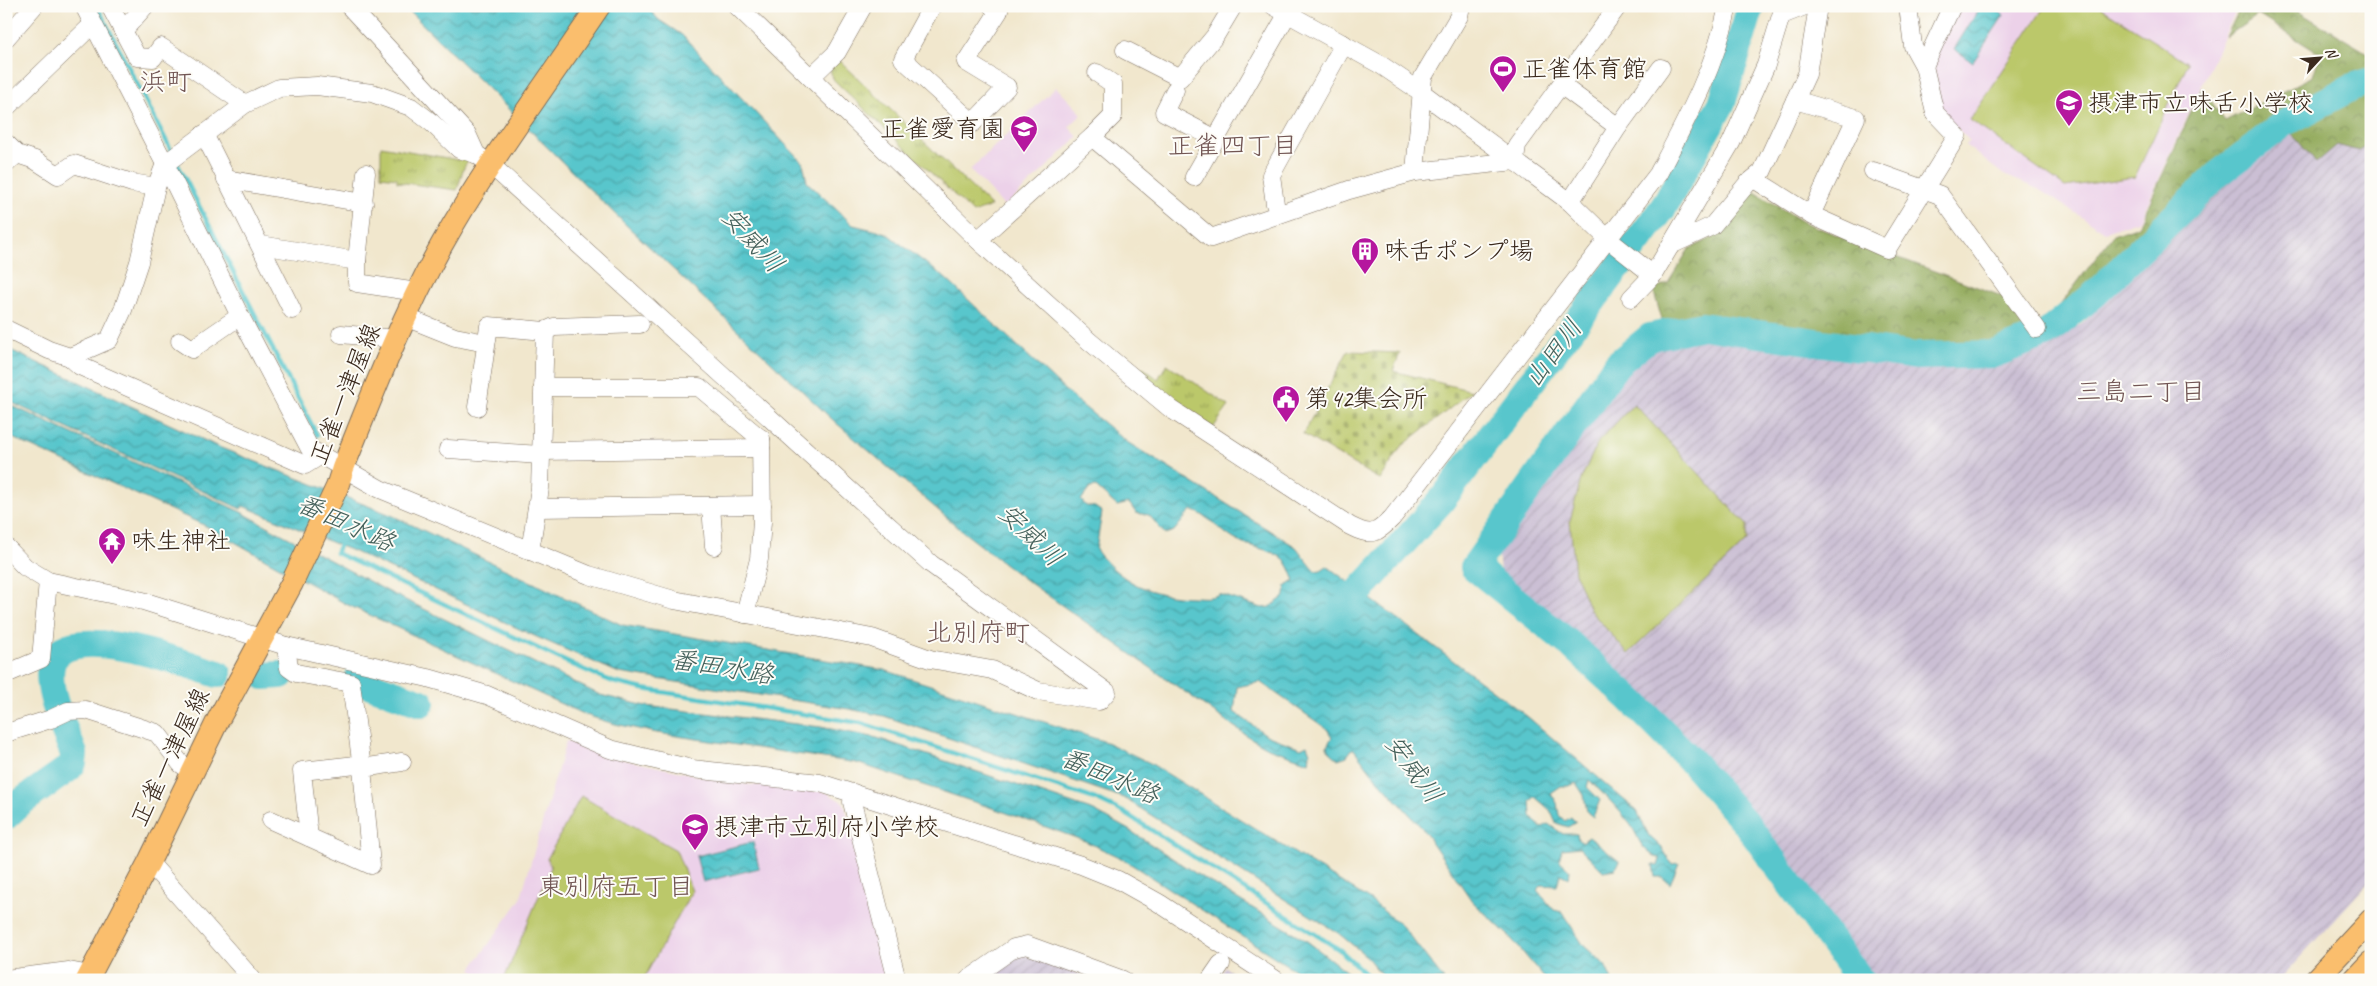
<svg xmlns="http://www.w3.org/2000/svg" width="2377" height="986" font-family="Caveat,'Klee One',sans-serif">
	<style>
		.built { fill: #ecd1e9 }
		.industrial { fill: url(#industrial-furrows) }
		.grass { fill: #bbc86b; stroke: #7b7944 }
		.forest { fill: url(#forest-crowns); stroke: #686b3e }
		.cemetery { fill: url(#cemetery-stones); stroke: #7b7944 }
		.park { fill: url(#park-tufts); stroke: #7b7944 }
		.water { fill: url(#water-waves); stroke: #4a7875; fill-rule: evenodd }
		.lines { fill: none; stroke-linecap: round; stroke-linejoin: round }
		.stream { stroke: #58c6cc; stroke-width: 4.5 }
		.river { stroke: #58c6cc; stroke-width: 28 }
		.minor-casing { stroke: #7b6c5b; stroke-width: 19 }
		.major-casing { stroke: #7b6c5b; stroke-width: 24 }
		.highway-casing { stroke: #7b6c5b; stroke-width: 27 }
		.minor { stroke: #fff; stroke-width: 18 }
		.major { stroke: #fabe6d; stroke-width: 22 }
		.highway { stroke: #fabe6d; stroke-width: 25 }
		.labels { text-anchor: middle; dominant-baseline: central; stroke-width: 4; stroke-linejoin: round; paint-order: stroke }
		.poi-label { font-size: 25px; fill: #3b2a1e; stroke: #fdfcf7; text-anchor: start }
		.street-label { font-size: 25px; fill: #3b2a1e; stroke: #fdfcf7 }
		.neighbourhood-label { font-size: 26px; fill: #725654; stroke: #fdfcf7 }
		.water-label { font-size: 26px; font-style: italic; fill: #45615b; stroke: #fdfcf7 }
	</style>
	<defs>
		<pattern id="industrial-furrows" width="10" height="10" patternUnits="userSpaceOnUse" patternTransform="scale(1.25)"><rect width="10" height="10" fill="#cbbfd4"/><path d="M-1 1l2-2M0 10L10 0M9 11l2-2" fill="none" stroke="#afa4b6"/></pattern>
		<pattern id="forest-crowns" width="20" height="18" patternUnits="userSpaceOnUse" patternTransform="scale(1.25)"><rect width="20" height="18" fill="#94ac5f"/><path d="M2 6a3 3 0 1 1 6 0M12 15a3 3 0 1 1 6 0" fill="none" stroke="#7a8c4e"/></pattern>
		<pattern id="cemetery-stones" width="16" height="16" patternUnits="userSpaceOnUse" patternTransform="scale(1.25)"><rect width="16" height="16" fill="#bbc86b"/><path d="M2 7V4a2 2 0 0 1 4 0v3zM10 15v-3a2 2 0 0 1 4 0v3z" fill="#99a357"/></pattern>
		<pattern id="park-tufts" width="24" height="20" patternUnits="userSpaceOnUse" patternTransform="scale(1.25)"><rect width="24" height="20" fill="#bbc86b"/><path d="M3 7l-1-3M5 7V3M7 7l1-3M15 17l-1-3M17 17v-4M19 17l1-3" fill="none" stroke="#99a357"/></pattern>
		<pattern id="water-waves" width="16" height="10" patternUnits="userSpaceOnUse" patternTransform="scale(1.25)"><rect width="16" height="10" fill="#58c6cc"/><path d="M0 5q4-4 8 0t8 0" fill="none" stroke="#4aa1a5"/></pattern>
	</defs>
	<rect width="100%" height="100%" fill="#fdfcf7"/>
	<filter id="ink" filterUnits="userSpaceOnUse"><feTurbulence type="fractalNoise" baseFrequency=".02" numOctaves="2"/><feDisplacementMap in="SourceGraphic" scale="10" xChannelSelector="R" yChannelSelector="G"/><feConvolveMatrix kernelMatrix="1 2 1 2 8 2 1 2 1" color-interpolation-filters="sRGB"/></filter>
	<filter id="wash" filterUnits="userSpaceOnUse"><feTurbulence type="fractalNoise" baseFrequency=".0096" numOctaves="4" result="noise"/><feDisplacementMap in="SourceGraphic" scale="20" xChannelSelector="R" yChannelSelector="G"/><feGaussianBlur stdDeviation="1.12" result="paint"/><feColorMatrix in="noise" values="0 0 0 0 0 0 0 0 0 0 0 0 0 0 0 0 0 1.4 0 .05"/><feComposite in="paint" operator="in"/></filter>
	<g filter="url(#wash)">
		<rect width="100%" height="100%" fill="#f1e7cd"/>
		<g class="built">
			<polygon points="1957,6 2238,6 2140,220 2105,232 2038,189 2004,175 1965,145 1969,140 1941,113 1932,56"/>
			<polygon points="1056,87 1082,114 1069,127 1078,137 1005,207 970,170"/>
			<polygon points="566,741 625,760 733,783 826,792 844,803 891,980 482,980 471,969 520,900"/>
		</g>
		<g class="industrial">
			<polygon points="2371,97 2371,880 2279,980 1877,980 1781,850 1651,703 1500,574 1498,548 1624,369 1658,347 1709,338 1942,368 1995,367 2082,324 2235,176 2285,138"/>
			<polygon points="1019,953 1096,979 1096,980 981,980"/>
			<polygon points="1225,967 1243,980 1218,980"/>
		</g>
		<g class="grass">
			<polygon points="2045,6 2098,6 2188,63 2135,177 2065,187 1970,120"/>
			<polygon points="1634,404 1747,525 1747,541 1628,654 1590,610 1575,573 1570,521 1581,479 1598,442"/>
			<polygon points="581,796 676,850 692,891 643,980 508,980 505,977 551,867 547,859"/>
		</g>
		<g class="forest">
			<polygon points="2241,6 2289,6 2371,55 2371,73 2280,121 2215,172 2091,291 2046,324 2113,235 2139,226 2202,88 2225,121 2313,76 2320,54 2258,15 2226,37"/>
			<polygon points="2371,89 2371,140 2359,151 2337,145 2316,163 2290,131 2354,95"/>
			<polygon points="1753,191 1805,223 2004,297 2030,332 1989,347 1916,351 1703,321 1665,330 1653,289 1668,283 1689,249 1720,234"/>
		</g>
		<polygon class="cemetery" points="1348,351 1400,353 1393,371 1472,391 1401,447 1380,480 1303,434"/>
		<g class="park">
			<polygon points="839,60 991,206 973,213 833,79 830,69"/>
			<path d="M381 146 458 160 460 158 468 161C461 170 461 180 457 190L397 182V178L381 176Z"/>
			<polygon points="1167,364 1229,406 1213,428 1135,372 1142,367 1158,379"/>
		</g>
		<g class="water">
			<path d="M404 6H646L659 20 682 35 803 163 807 182 853 225 886 233 944 277 1072 397 1127 442 1296 547 1315 571 1321 570 1327 566 1528 717 1637 811 1649 836 1662 848 1672 864 1679 863 1670 884 1662 877H1655L1653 864 1658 866 1660 859C1638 848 1642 842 1630 824 1618 808 1604 794 1589 780L1587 787 1600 800 1593 817 1587 812 1584 795 1576 783 1569 786H1561L1551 793 1557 803 1559 815 1565 821 1571 817 1576 822 1568 827 1556 823 1550 810 1535 797 1530 801 1531 816 1541 828 1548 824 1563 834H1577L1578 840 1582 842 1589 837 1620 862 1615 869 1603 871 1579 847 1562 849 1559 860 1570 870 1569 878 1560 874 1557 886 1542 885 1537 890 1554 910 1562 912 1584 946 1605 965 1612 980H1546L1509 936 1472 901 1422 828 1372 773 1353 748 1347 756 1338 759 1329 751 1327 746 1332 737 1327 729 1260 682 1237 687 1234 712 1268 736 1301 748 1307 745 1310 753 1309 762 1268 748 1249 737 1023 578 966 534 834 421 623 222ZM1096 487 1117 506 1129 503 1136 513 1149 515 1165 534 1174 531 1191 510C1208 515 1219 530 1234 539 1249 548 1272 548 1284 560 1290 566 1292 574 1295 581L1286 586 1285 596 1270 607 1262 608 1219 594C1211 599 1202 597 1193 597 1150 596 1122 583 1096 550L1102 512 1095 507 1086 506 1081 500 1090 488Z"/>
			<polygon points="1981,6 1991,6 2004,15 1973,62 1954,49"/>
			<polygon points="6,348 221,448 391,515 622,625 884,670 1106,742 1150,763 1370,900 1402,926 1444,980 1386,980 1365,955 1338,933 1124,798 884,716 849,709 619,673 530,634 355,552 243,506 241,509 6,400"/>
			<polygon points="6,403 241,512 389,592 600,695 646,706 821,727 877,738 1094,811 1129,830 1198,875 1307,941 1357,980 1310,980 1123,859 1085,841 1004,812 857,763 657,733 611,723 583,714 346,604 206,526 6,435"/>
			<polygon points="753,842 759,868 703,882 696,856"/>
		</g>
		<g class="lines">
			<g class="stream">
				<polyline points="97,6 173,154"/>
				<polyline points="176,161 317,435"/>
				<polyline points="342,540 336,553 573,665 613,682 643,689 861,723 1095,799 1123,812 1340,950 1372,980"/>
			</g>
			<g class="river">
				<polyline points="1335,618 1441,501 1663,208 1722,103 1751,6"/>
				<polyline points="264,676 281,675"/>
				<polyline points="357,680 421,703"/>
				<path d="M6 816 20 803 69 768 73 763 74 754C65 730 46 692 51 666 61 616 188 665 218 674"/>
				<polyline points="1860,980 1748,826 1687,756 1630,699 1570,644 1474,567 1617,364 1650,337 1702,326 1916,356 1994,354 2047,333 2095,294 2217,175 2285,123 2352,87 2371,81"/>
			</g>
		</g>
	</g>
	<g filter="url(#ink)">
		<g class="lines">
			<g class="minor-casing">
				<g id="minor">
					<polyline points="84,6 165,164 240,316 310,449 380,489 589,575 674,600 872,638 930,659 992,670 1038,691 1099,701 1107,692 931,564 491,165 476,154 467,134 349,6"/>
					<polyline points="110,6 137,57 153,58 161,47 245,104"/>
					<path d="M737 6 978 240 1089 341 1171 409 1350 526C1372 537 1376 534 1392 518L1658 174C1686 121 1716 66 1728 6"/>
					<polyline points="932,6 903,59 973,123 1007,87 966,62 999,11 992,6"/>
					<polyline points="1274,6 1381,65 1421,92 1570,202 1609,240 1653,275"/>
					<polyline points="1782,15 1805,6"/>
					<polyline points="123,31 145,6"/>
					<polyline points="6,38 34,6"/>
					<polyline points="1125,50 1180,78 1215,36 1233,6"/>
					<polyline points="1924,66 1952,6"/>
					<polyline points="811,77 837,52 863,6"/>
					<polyline points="1561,85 1618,127 1570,202"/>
					<polyline points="1175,90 1164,112 1216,139"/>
					<polyline points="1795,100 1856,118 1811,215"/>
					<polyline points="6,108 93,24"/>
					<polyline points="1618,127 1661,68"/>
					<polyline points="204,134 292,310"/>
					<polyline points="1092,137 1113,116 1113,84 1097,73"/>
					<polyline points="6,143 17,154 35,160 58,175 74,164 132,183 156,187"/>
					<polyline points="1515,161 1517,145 1618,6"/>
					<polyline points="6,164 17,154"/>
					<polyline points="1873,171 1940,195 2037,329"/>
					<polyline points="1415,172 1423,77 1459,16 1461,6"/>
					<polyline points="366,173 357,261 357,283 417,292"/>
					<polyline points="1194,177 1292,6"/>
					<polyline points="226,179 364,203"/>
					<polyline points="1754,179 1811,215 1887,249 1957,136 1935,113 1924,66 1913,46 1908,6"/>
					<polyline points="1275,204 1271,175 1344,44"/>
					<polyline points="978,240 1092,137 1211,238 1349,190 1415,172 1515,161"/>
					<polyline points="261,245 357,261"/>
					<polyline points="1671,245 1712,226 1747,184 1762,172 1807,74 1818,6"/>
					<polyline points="1631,298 1653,275 1731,143 1766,65 1784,6"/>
					<polyline points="405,317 455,337 486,343"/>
					<polyline points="6,329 49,350 70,357 109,340 123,310 139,262 156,187 165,164 245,104 279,88 317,86 372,93 411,107 432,123 459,149 476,154"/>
					<polyline points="341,334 396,339"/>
					<polyline points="180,341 192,349 240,316"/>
					<polyline points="70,357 80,366 305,465 321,455"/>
					<polyline points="543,387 699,387 761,439"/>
					<polyline points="477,407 489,326 545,331 554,327 640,324"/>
					<polyline points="448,449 541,455"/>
					<polyline points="541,451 761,448"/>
					<polyline points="711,506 714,546"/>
					<polyline points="537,508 762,505"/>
					<polyline points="6,547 25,567 48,581 143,601 286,646 428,678 487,695 610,749 692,769 820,783 1081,865 1118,880 1159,903 1276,980"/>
					<polyline points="530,551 540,488 545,331"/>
					<polyline points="745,614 759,559 762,522 761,438"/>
					<polyline points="6,674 41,659 48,581"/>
					<polyline points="6,733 51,719 68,711 86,710 157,733 181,764 193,772"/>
					<polyline points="854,793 852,802 897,980"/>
					<polyline points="271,820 371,865 362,768 351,683 296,673 289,668 286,646"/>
					<polyline points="309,837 302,771 356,765 362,768 402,762"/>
					<polyline points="149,862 253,980"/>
					<polyline points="6,979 69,971 90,975"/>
					<polyline points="968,980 1014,948 1027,945 1123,980"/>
					<polyline points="1210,980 1221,964"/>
				</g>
			</g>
			<g class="major-casing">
				<g id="major">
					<path d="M87 980 149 862 218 720 292 583 337 487 343 468C373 393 402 317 441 246 487 163 546 85 599 6"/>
					<polyline points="2315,980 2371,920"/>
				</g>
			</g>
			<g class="highway-casing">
				<polyline id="highway" points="2356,980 2371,964"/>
			</g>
			<use href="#minor" class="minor"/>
			<use href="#major" class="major"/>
			<use href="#highway" class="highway"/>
		</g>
	</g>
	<defs>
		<g id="stadium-pin" transform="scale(1.4375)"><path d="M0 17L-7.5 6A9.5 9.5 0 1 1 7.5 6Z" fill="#b5179e" stroke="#fdfcf7"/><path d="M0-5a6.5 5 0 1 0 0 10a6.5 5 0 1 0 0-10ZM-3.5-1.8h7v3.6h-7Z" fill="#fff"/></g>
		<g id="school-pin" transform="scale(1.4375)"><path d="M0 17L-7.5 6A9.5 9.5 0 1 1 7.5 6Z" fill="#b5179e" stroke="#fdfcf7"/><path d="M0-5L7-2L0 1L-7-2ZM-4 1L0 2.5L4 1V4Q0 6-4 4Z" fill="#fff"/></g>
		<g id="building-pin" transform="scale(1.4375)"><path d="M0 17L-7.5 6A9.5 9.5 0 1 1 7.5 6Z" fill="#b5179e" stroke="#fdfcf7"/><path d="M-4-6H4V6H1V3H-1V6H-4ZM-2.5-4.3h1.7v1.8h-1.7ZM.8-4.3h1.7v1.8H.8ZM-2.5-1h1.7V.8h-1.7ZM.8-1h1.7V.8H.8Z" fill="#fff"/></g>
		<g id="civic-pin" transform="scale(1.4375)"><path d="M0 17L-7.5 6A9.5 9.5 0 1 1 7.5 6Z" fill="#b5179e" stroke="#fdfcf7"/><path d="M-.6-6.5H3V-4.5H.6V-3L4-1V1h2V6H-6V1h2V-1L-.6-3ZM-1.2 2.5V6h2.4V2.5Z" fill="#fff"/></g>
		<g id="temple-pin" transform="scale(1.4375)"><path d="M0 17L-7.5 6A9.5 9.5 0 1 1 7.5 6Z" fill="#b5179e" stroke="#fdfcf7"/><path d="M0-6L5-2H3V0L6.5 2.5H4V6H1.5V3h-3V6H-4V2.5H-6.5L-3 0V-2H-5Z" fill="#fff"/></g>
	</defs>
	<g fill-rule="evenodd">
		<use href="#stadium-pin" x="1503" y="69"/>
		<use href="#school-pin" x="2069" y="103"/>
		<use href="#school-pin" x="1024" y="129"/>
		<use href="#building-pin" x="1365" y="251"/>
		<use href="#civic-pin" x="1286" y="399"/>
		<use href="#temple-pin" x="112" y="541"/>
		<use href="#school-pin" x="695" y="827"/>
	</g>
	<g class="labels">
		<g class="poi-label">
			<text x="1522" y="69">正雀体育館</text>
			<text x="2088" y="103">摂津市立味舌小学校</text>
			<text x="1005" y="129" text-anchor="end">正雀愛育園</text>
			<text x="1384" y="251">味舌ポンプ場</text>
			<text x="1305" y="399">第42集会所</text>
			<text x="131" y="541">味生神社</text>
			<text x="714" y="827">摂津市立別府小学校</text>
		</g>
		<g class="street-label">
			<text transform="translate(345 394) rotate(-68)">正雀一津屋線</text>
			<text transform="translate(170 757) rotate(-64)">正雀一津屋線</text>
		</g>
		<g class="neighbourhood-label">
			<text x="166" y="81">浜町</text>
			<text x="1233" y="145">正雀四丁目</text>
			<text x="2141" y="391">三島二丁目</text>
			<text x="978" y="632">北別府町</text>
			<text x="616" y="886">東別府五丁目</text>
		</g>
		<g class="water-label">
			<text transform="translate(753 240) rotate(48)">安威川</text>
			<text transform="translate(1553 353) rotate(-53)">山田川</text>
			<text transform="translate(346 523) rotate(24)">番田水路</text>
			<text transform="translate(1031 535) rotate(44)">安威川</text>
			<text transform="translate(722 667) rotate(9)">番田水路</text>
			<text transform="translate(1414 769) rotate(54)">安威川</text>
			<text transform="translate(1110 776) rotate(23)">番田水路</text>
		</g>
	</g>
	<rect width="2377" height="986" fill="none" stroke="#fdfcf7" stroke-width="25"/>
	<g transform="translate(2320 58) rotate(64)" stroke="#fdfcf7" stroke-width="4" paint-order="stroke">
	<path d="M0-4L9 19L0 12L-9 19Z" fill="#3b2a1e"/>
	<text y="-8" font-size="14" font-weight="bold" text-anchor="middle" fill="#3b2a1e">N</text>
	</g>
</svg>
